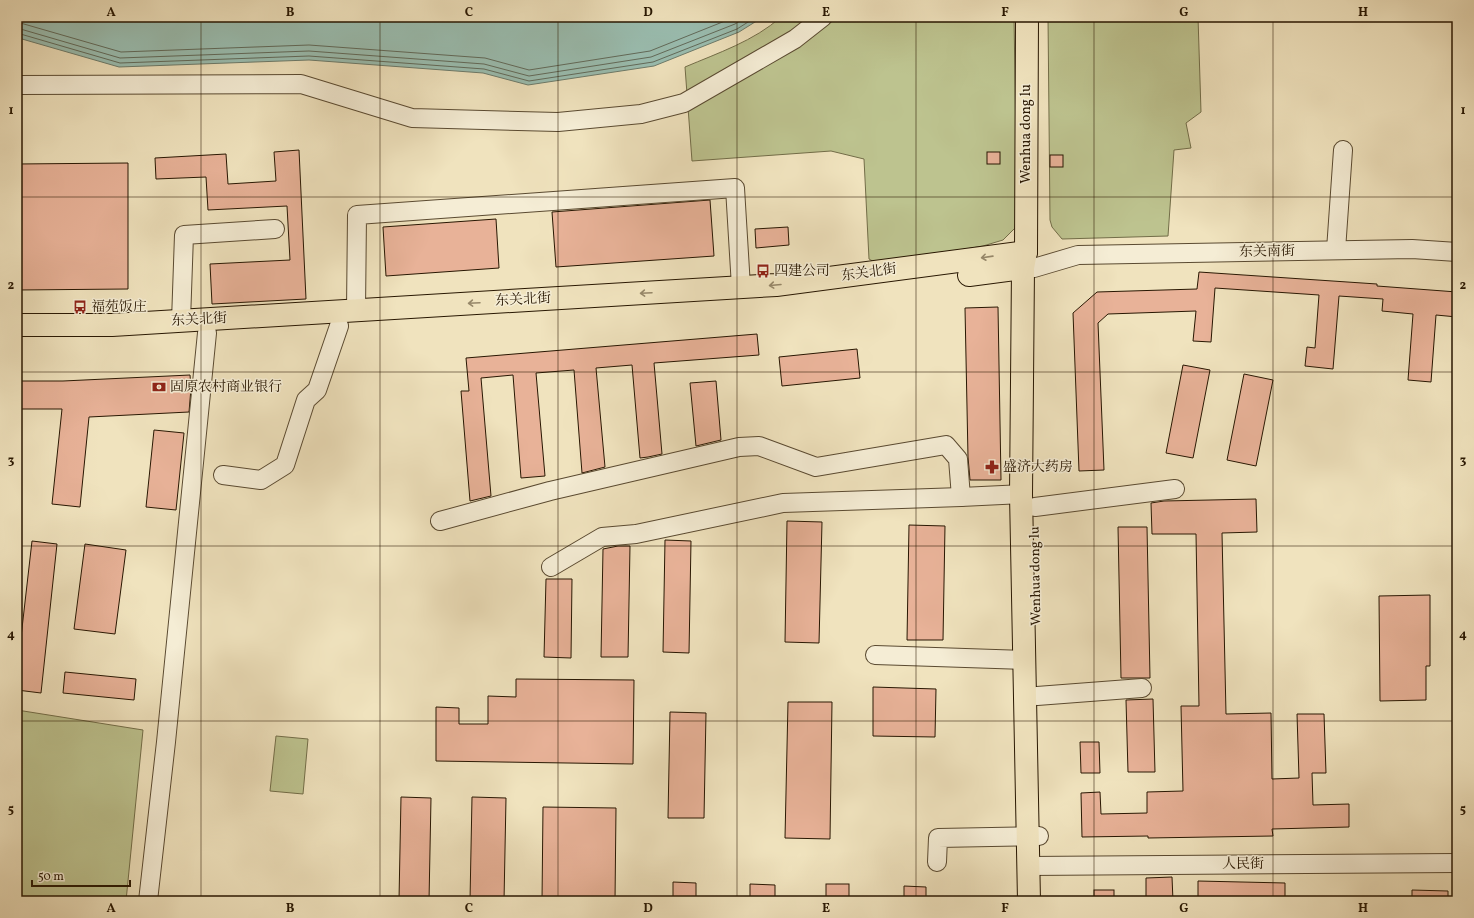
<svg xmlns="http://www.w3.org/2000/svg" width="1474" height="918" font-family="Vollkorn,'Noto Serif SC',serif">
	<style>
		.green { fill: #bdc38f; stroke: #726d48 }
		.water { fill: #9abeb1; stroke: #6c7b6b }
		.lines { fill: none; stroke-linecap: round; stroke-linejoin: round }
		.shore { stroke: #616a5a; stroke-width: 1 }
		.building { fill: #e8b298; stroke: #281702 }
		.minor-casing { stroke: #5a4a31; stroke-width: 20 }
		.major-casing { stroke: #281702; stroke-width: 24 }
		.minor { stroke: #f5edd5; stroke-width: 18 }
		.major { stroke: #f0e3be; stroke-width: 22 }
		.oneway { stroke: #968769 }
		.grid { fill: none; stroke: #281702; stroke-width: 1; stroke-opacity: 0.55 }
		.labels { text-anchor: middle; dominant-baseline: central; stroke-width: 3; stroke-linejoin: round; paint-order: stroke }
		.street-label { font-size: 14px; fill: #281702; stroke: #f5edd5 }
		.poi-label { font-size: 14px; fill: #281702; stroke: #f5edd5; text-anchor: start }
		.neatline { fill: none; stroke: #281702; stroke-width: 1.5 }
		.grid-label { font-size: 13px; text-anchor: middle; font-weight: bold; fill: #281702 }
	</style>
	<rect width="100%" height="100%" fill="#f0e3be"/>
	<filter id="stains"><feTurbulence type="fractalNoise" baseFrequency=".005" numOctaves="4"/><feColorMatrix values="0 0 0 0 .2 0 0 0 0 .09 0 0 0 0 .02 0 0 0 .5 -.17"/></filter>
	<radialGradient id="worn" r=".72"><stop offset=".6" stop-color="#630" stop-opacity="0"/><stop offset="1" stop-color="#630" stop-opacity=".3"/></radialGradient>
	<g class="green">
		<path d="M781 17H1014L1017 209 1015 228 1003 240 983 246 878 264 869 259 864 159 831 151 692 161 685 67C718 53 754 41 781 17Z"/>
		<polygon points="1048,17 1198,17 1201,112 1186,123 1191,148 1174,150 1168,236 1062,239 1052,227 1050,220"/>
		<polygon points="17,710 143,730 126,901 17,901"/>
		<polygon points="276,736 308,739 303,794 270,791"/>
	</g>
	<polygon class="water" points="17,17 763,17 739,32 654,66 528,85 483,73 309,60 119,67 22,39 17,36"/>
	<g class="lines">
		<g class="shore">
			<polyline points="17,22 121,52 309,45 485,58 529,70 650,51 735,17"/>
			<polyline points="17,28 120,58 309,51 484,64 529,76 651,57 735,24 746,17"/>
			<polyline points="17,33 120,63 309,56 484,69 529,81 653,62 737,29 756,17"/>
		</g>
	</g>
	<g class="building">
		<polygon points="299,150 306,299 212,304 210,264 290,260 287,206 208,210 206,177 156,179 155,158 226,154 228,184 276,181 274,152"/>
		<rect x="987" y="152" width="13" height="12"/>
		<rect x="1050" y="155" width="13" height="12"/>
		<polygon points="128,163 128,289 17,290 17,164"/>
		<polygon points="710,200 714,256 556,267 552,212"/>
		<polygon points="496,219 499,268 386,276 383,227"/>
		<polygon points="788,227 789,245 756,248 755,229"/>
		<polygon points="1199,272 1377,284 1377,286 1457,292 1457,317 1436,315 1431,382 1408,380 1413,314 1382,311 1383,299 1339,296 1333,369 1305,366 1307,347 1315,348 1319,295 1215,288 1211,342 1193,341 1196,311 1108,314 1098,323 1104,470 1079,471 1073,313 1097,292 1197,289"/>
		<polygon points="998,307 1001,480 970,480 968,457 965,308"/>
		<polygon points="757,334 759,355 654,363 662,454 648,457 640,458 632,365 596,368 605,467 582,473 574,370 536,373 545,476 521,478 513,375 481,378 491,496 470,501 461,391 469,391 466,358"/>
		<polygon points="857,349 860,378 782,386 779,357"/>
		<polygon points="1183,365 1210,370 1193,458 1166,453"/>
		<polygon points="1244,374 1273,380 1256,466 1227,460"/>
		<polygon points="190,375 191,388 189,412 89,417 80,507 52,504 62,409 17,409 17,381 63,381"/>
		<polygon points="716,381 721,440 696,446 690,383"/>
		<polygon points="154,430 184,433 176,510 146,507"/>
		<polygon points="1256,499 1257,532 1222,533 1226,714 1271,713 1272,779 1299,778 1297,714 1324,714 1326,773 1312,773 1313,805 1349,804 1349,827 1272,829 1273,836 1148,838 1148,836 1082,837 1081,793 1100,792 1101,814 1147,813 1147,792 1183,791 1181,706 1199,706 1196,534 1152,534 1151,503 1164,501"/>
		<polygon points="787,521 822,522 819,643 785,642"/>
		<polygon points="909,525 945,526 943,640 907,640"/>
		<polygon points="1118,527 1147,527 1150,678 1121,678"/>
		<polygon points="665,540 691,541 689,653 663,652"/>
		<polygon points="32,541 57,544 41,693 17,690 17,672"/>
		<polygon points="85,544 126,550 115,634 74,629"/>
		<polygon points="618,546 630,546 628,657 601,657 603,549"/>
		<polygon points="546,579 572,579 571,658 544,657"/>
		<polygon points="1430,595 1430,666 1426,666 1426,700 1380,701 1379,596"/>
		<polygon points="65,672 136,679 134,700 63,693"/>
		<polygon points="516,679 634,680 633,764 436,761 436,707 459,708 459,724 488,724 488,696 516,697"/>
		<polygon points="873,687 936,689 935,737 873,736"/>
		<polygon points="1153,699 1155,772 1128,772 1126,700"/>
		<polygon points="788,702 832,702 830,839 785,838"/>
		<polygon points="670,712 706,713 704,818 668,818"/>
		<polygon points="1080,742 1099,742 1100,773 1081,773"/>
		<polygon points="401,797 431,798 429,901 399,900"/>
		<polygon points="472,797 506,798 504,901 470,901"/>
		<polygon points="543,807 616,808 615,901 542,901"/>
		<polygon points="1172,877 1173,901 1146,901 1146,878"/>
		<polygon points="1198,881 1285,883 1285,901 1198,901"/>
		<polygon points="673,882 696,883 696,901 673,901"/>
		<polygon points="750,884 775,885 775,901 750,901"/>
		<rect x="826" y="884" width="23" height="17"/>
		<polygon points="904,886 926,887 926,901 904,901"/>
		<rect x="1094" y="890" width="20" height="11"/>
		<polygon points="1412,890 1448,891 1448,901 1412,901"/>
	</g>
	<g class="lines">
		<g class="minor-casing">
			<g id="minor">
				<polyline points="17,85 301,84 412,118 558,122 641,114 684,103 795,39 823,17"/>
				<polyline points="1336,250 1343,150"/>
				<polyline points="1023,268 1034,268 1078,255 1412,249 1457,252"/>
				<polyline points="356,310 357,215 735,188 741,287"/>
				<polyline points="181,321 184,235 275,229"/>
				<polyline points="223,475 261,480 285,465 306,400 317,390 339,326"/>
				<polyline points="1035,507 1175,489"/>
				<polyline points="440,521 550,491 739,447 759,446 816,467 946,445 958,459 961,497"/>
				<polyline points="551,567 602,537 636,534 783,503 961,497 1021,494"/>
				<polyline points="875,655 1024,660"/>
				<polyline points="1037,696 1142,688"/>
				<polyline points="937,862 938,838 1039,836"/>
				<polyline points="1028,866 1457,863"/>
				<polyline points="148,901 166,742 207,333"/>
			</g>
		</g>
		<g class="major-casing">
			<g id="major">
				<polyline points="1027,17 1026,252 1023,268 1021,494 1029,901"/>
				<polyline points="969,275 1023,268"/>
				<polyline points="17,325 112,325 776,285 1026,252"/>
			</g>
		</g>
		<use href="#minor" class="minor"/>
		<use href="#major" class="major"/>
	</g>
	<defs><path id="oneway-shaft" d="M-6 0H5M1.5-3L5.5 0L1.5 3" fill="none" stroke-width="1.6" stroke-linecap="round" stroke-linejoin="round"/></defs>
	<g class="oneway">
		<use href="#oneway-shaft" transform="translate(987 257) rotate(172)"/>
		<use href="#oneway-shaft" transform="translate(775 285) rotate(175)"/>
		<use href="#oneway-shaft" transform="translate(646 293) rotate(177)"/>
		<use href="#oneway-shaft" transform="translate(474 303) rotate(177)"/>
	</g>
	<path class="grid" d="M201 17V901M380 17V901M558 17V901M737 17V901M916 17V901M1094 17V901M1273 17V901M17 197H1457M17 372H1457M17 546H1457M17 721H1457"/>
	<defs>
		<g id="bus-bare" transform="scale(1.08)"><path d="M-5-6H5V4H4V6H2V4H-2V6H-4V4H-5ZM-3.5-4V0h7V-4ZM-3.5 1.2v1.5H-2V1.2ZM2 1.2v1.5H3.5V1.2Z" fill="#8f2418" stroke="#f5edd5" stroke-width="2.5" paint-order="stroke"/></g>
		<g id="bank-bare" transform="scale(1.08)"><path d="M-6-4H6V4H-6ZM0-2.3a2.3 2.3 0 1 0 0 4.6a2.3 2.3 0 1 0 0-4.6Z" fill="#8f2418" stroke="#f5edd5" stroke-width="2.5" paint-order="stroke"/></g>
		<g id="pharmacy-bare" transform="scale(1.08)"><path d="M-2-6h4v4h4v4h-4v4h-4v-4h-4v-4h4Z" fill="#8f2418" stroke="#f5edd5" stroke-width="2.5" paint-order="stroke"/></g>
	</defs>
	<g fill-rule="evenodd">
		<use href="#bus-bare" x="763" y="271"/>
		<use href="#bus-bare" x="80" y="307"/>
		<use href="#bank-bare" x="159" y="387"/>
		<use href="#pharmacy-bare" x="992" y="467"/>
	</g>
	<g class="labels">
		<g class="street-label">
			<text transform="translate(1026 134) rotate(-90)">Wenhua dong lu</text>
			<text transform="translate(1267 252) rotate(-1)">东关南街</text>
			<text transform="translate(869 273) rotate(-8)">东关北街</text>
			<text transform="translate(523 300) rotate(-3)">东关北街</text>
			<text transform="translate(199 320) rotate(-3)">东关北街</text>
			<text transform="translate(1036 576) rotate(-91)">Wenhua dong lu</text>
			<text x="1243" y="864">人民街</text>
		</g>
		<g class="poi-label">
			<text x="774" y="271">四建公司</text>
			<text x="91" y="307">福苑饭庄</text>
			<text x="170" y="387">固原农村商业银行</text>
			<text x="1003" y="467">盛济大药房</text>
		</g>
	</g>
	<rect width="1474" height="918" fill="none" stroke="#f0e3be" stroke-width="44"/>
	<path d="M32 880v6h98v-6" fill="none" stroke="#281702" stroke-width="2"/>
	<text x="38" y="880" font-size="12" fill="#281702" stroke="#f5edd5" stroke-width="3" paint-order="stroke">50 m</text>
	<rect x="22" y="22" width="1430" height="874" class="neatline"/>
	<g class="grid-label">
		<text x="111" y="16">A</text>
		<text x="290" y="16">B</text>
		<text x="469" y="16">C</text>
		<text x="648" y="16">D</text>
		<text x="826" y="16">E</text>
		<text x="1005" y="16">F</text>
		<text x="1184" y="16">G</text>
		<text x="1363" y="16">H</text>
		<text x="11" y="114">1</text>
		<text x="1463" y="114">1</text>
		<text x="11" y="289">2</text>
		<text x="1463" y="289">2</text>
		<text x="11" y="464">3</text>
		<text x="1463" y="464">3</text>
		<text x="11" y="638">4</text>
		<text x="1463" y="638">4</text>
		<text x="11" y="813">5</text>
		<text x="1463" y="813">5</text>
		<text x="111" y="912">A</text>
		<text x="290" y="912">B</text>
		<text x="469" y="912">C</text>
		<text x="648" y="912">D</text>
		<text x="826" y="912">E</text>
		<text x="1005" y="912">F</text>
		<text x="1184" y="912">G</text>
		<text x="1363" y="912">H</text>
	</g>
	<rect width="100%" height="100%" filter="url(#stains)"/>
	<rect width="100%" height="100%" fill="url(#worn)"/>
</svg>
